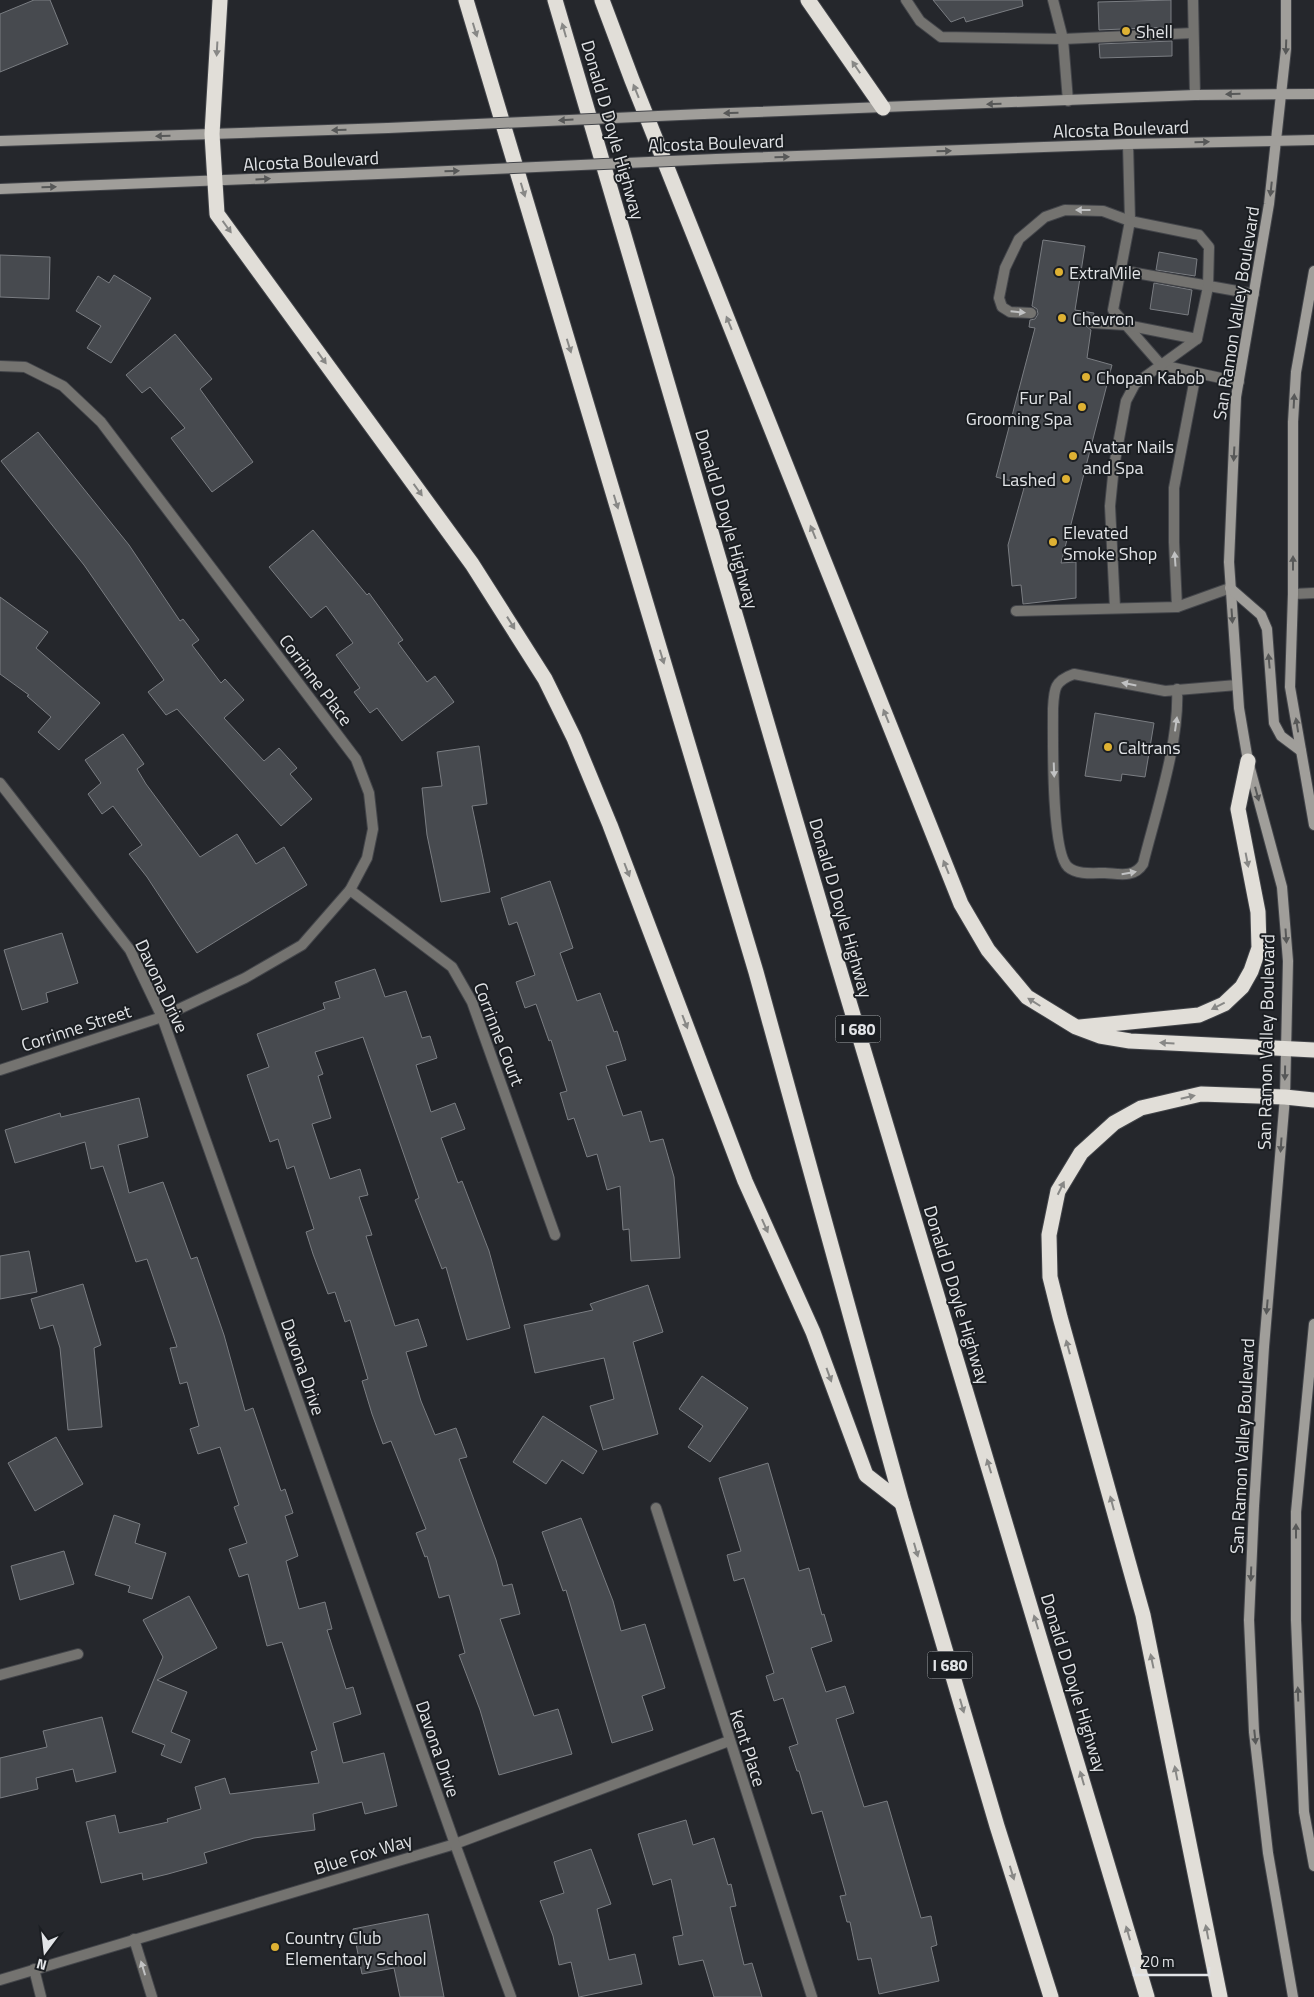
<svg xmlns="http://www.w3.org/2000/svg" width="1314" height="1997" font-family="'Titillium Web',sans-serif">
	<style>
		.building { fill: #474a4f; stroke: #7a7d82 }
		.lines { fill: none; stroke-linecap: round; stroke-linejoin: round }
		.service-casing { stroke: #43454a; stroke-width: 12 }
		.minor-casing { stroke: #43454a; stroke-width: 12 }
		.tertiary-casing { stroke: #43454a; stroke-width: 12 }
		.secondary-casing { stroke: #43454a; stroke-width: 12 }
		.motorway-casing { stroke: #43454a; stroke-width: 17 }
		.service { stroke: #747370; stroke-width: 10 }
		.minor { stroke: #747370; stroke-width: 10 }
		.tertiary { stroke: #747370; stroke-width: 10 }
		.secondary { stroke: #a09e9a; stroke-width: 10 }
		.motorway { stroke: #e1ded8; stroke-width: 15 }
		.secondary-bridge-casing { stroke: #43454a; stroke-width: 12; stroke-linecap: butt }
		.secondary-bridge { stroke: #a09e9a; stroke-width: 10 }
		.oneway { fill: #888886 }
		.oneway2 { fill: #575858 }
		.oneway3 { fill: #c1c2c3 }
		.poi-dot { fill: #deb133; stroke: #1b1e22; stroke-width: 2 }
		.labels { text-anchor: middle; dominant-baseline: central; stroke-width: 4; stroke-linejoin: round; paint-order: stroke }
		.shield { fill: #1b1e22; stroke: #a6a9ac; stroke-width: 1 }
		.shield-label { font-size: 16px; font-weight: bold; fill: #e2e4e7 }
		.poi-label { font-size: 18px; fill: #e2e4e7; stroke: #1b1e22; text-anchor: start }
		.street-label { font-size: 18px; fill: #e2e4e7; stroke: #1b1e22 }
	</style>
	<rect width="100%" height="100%" fill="#25272c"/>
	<g class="building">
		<polygon points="34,0 50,0 68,44 0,72 0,14"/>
		<polygon points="933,0 1022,0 1023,6 966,22 964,17 951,22"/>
		<polygon points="1171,0 1171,27 1099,30 1098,2"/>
		<polygon points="1172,41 1172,56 1100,58 1099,44"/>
		<polygon points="1043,240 1085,246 1075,310 1094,313 1093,316 1089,317 1085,322 1086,326 1091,330 1087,358 1112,365 1061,563 1076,562 1076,598 1023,604 1021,585 1012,586 1008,545 1024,488 1014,485 1015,482 996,477 1035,328 1029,327 1030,320 1035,319 1038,314 1037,309 1032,306"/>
		<polygon points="1159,252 1197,259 1195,276 1156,270"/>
		<polygon points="0,255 50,257 49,299 0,297"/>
		<polygon points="114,275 151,298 111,363 87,348 101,326 76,311 98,276 109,283"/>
		<polygon points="1154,283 1192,290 1188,315 1150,309"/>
		<polygon points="175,334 212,379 200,389 253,462 212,492 171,438 185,428 150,387 142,393 126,375"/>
		<polygon points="38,432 129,545 180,621 183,619 199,640 192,645 221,683 225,679 244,700 224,718 264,761 279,748 297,768 290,774 312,799 281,826 177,709 166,715 148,692 164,680 84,565 1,461"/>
		<polygon points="313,530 367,595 369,593 403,640 398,643 427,682 435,676 454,702 402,741 377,708 370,713 354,692 360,688 336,655 353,643 326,606 311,618 269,567"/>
		<polygon points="0,597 48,632 36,648 100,703 59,750 38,732 51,717 27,696 29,695 0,674"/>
		<polygon points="1095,713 1154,723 1145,777 1122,774 1121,781 1085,776"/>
		<polygon points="123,734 144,764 137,769 146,784 200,857 237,834 256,864 284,847 307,885 197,953 147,877 129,854 142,845 113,806 102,814 88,794 101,783 85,760"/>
		<polygon points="479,746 487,804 472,806 490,892 441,902 427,835 422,788 442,786 437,752"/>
		<polygon points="550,881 573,948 560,953 577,1001 600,993 614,1032 617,1031 626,1060 606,1066 623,1116 641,1111 650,1142 663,1139 674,1177 680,1258 631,1261 629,1229 623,1230 620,1186 607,1190 597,1154 587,1157 574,1118 568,1120 560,1093 567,1091 551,1040 549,1041 536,1004 525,1008 516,982 535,975 517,922 509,925 501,898"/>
		<polygon points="62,933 78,983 46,993 48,1002 22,1010 4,950"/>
		<polygon points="375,969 385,997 406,991 422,1038 430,1036 437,1058 416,1065 431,1112 455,1103 465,1129 441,1138 458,1183 462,1181 489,1251 510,1328 467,1340 446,1267 442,1269 415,1200 419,1198 363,1037 315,1052 323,1074 318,1076 331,1118 312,1124 330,1179 360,1169 368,1195 359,1197 372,1235 366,1236 395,1326 418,1319 427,1346 406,1352 421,1401 435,1435 456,1428 467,1457 459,1459 496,1560 503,1586 512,1584 520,1614 500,1619 534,1716 558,1709 572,1754 499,1775 480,1710 459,1655 465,1653 449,1595 439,1598 427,1556 425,1557 416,1533 426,1529 391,1441 383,1444 372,1414 362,1381 368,1379 350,1320 345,1322 335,1292 328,1294 313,1254 306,1232 314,1229 294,1166 287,1169 278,1139 270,1142 247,1075 269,1067 257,1034 325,1009 323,1003 340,998 335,982"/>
		<polygon points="139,1098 148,1137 118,1145 129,1193 163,1182 191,1259 197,1257 224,1335 245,1411 253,1408 281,1491 285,1489 293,1513 285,1516 298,1556 286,1561 299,1609 325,1602 332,1629 327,1630 346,1689 353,1687 361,1714 333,1723 343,1763 384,1753 397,1806 365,1814 362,1802 313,1814 315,1830 254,1838 204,1853 207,1863 168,1874 143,1880 142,1873 101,1883 86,1822 115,1815 119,1833 168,1822 167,1819 201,1809 195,1787 225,1778 230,1794 319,1783 311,1752 317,1750 282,1642 267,1646 248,1574 239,1577 229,1549 247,1543 234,1507 239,1505 220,1447 198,1454 190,1429 199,1426 187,1382 180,1384 170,1348 177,1347 147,1259 136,1262 103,1166 91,1169 85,1142 15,1163 5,1130 60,1113 61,1117"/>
		<polygon points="29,1251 37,1292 0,1299 0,1256"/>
		<polygon points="83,1284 101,1345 94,1348 102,1427 68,1430 60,1348 53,1325 40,1329 31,1299"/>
		<polygon points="648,1285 663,1332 633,1342 658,1434 603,1450 590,1406 614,1399 604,1358 535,1373 524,1325 593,1310 590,1304"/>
		<polygon points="702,1376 748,1408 710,1462 688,1447 703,1426 679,1409"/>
		<polygon points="543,1416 597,1451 583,1474 562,1460 546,1484 513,1462"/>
		<polygon points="56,1437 83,1484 35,1511 8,1463"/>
		<polygon points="768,1463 799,1571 809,1568 822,1615 824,1614 832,1641 811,1648 826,1692 845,1686 854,1713 836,1719 864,1807 887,1801 921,1918 931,1916 937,1945 931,1947 939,1981 879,1994 871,1958 858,1960 850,1922 847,1922 840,1896 846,1895 822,1811 812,1814 799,1771 797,1771 789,1747 798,1744 783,1698 774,1701 766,1676 774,1673 744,1578 734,1581 727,1555 741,1551 719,1478"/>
		<polygon points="114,1515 140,1524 135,1543 166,1553 152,1599 128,1592 130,1586 95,1575"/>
		<polygon points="581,1518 613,1601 621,1631 645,1624 665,1688 642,1696 653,1730 612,1743 566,1590 563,1591 542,1532"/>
		<polygon points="64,1551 74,1584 20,1600 11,1566"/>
		<polygon points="189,1596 217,1648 157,1680 187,1692 171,1732 190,1740 181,1763 161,1755 165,1745 132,1732 163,1657 143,1620"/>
		<polygon points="102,1717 116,1772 76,1782 73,1769 36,1778 38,1789 0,1798 0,1758 47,1747 43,1731"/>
		<polygon points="686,1820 693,1845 714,1838 728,1885 731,1884 736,1906 730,1907 744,1965 752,1963 762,1997 714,1997 703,1960 679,1965 673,1937 683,1935 671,1879 653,1885 638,1834"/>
		<polygon points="591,1849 611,1904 597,1909 609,1960 635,1954 642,1984 579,1997 571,1962 559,1965 553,1936 540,1901 564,1893 554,1862"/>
		<polygon points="428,1914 444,1997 400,1997 394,1968 362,1974 353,1929"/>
	</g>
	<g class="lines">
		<g class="service-casing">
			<g id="service">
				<polyline points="906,0 920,21 941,37 1063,39 1193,33"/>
				<polyline points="1053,0 1063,39 1068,101"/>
				<polyline points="1193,0 1195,95"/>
				<polyline points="1128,144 1130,221 1113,310 1161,365 1239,382"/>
				<polyline points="1119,270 1254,294"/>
				<polyline points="1031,313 1010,312 1002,307 999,298 1005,268 1019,239 1045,217 1065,210 1103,211 1130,221 1199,235 1209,247 1208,287 1197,339 1135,384 1126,401 1114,466 1110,506 1115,608"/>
				<polyline points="1092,323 1126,325 1197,339"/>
				<polyline points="1293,594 1314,593"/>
				<polyline points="1177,607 1174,542 1174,488 1196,373"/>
				<polyline points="1016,611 1177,607 1230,588"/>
				<path d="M1177 689C1180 741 1156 812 1143 864 1134 878 1120 874 1105 873 1094 873 1077 875 1068 867 1051 852 1053 736 1053 709 1054 689 1054 681 1074 674L1165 691 1237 685"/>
				<polyline points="134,1939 152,1997"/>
				<polyline points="34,1969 41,1997"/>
			</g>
		</g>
		<g class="minor-casing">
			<g id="minor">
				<polyline points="0,366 25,367 63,386 101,422 356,759 369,793 373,829 367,858 350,890 302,945 245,978 162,1017 0,1070"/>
				<polyline points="350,890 452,967 472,1002 555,1235"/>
				<polyline points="656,1508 812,1997"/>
				<polyline points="0,1675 78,1654"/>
				<polyline points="0,1980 455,1844 729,1741"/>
			</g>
		</g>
		<g class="tertiary-casing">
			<polyline id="tertiary" points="0,783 130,950 162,1017 455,1844 511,1997"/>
		</g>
		<g class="secondary-casing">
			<g id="secondary">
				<polyline points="1286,0 1286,49 1269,204 1236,397 1229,562 1239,708 1248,761 1282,887 1288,961 1285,1097 1264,1347 1254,1506 1249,1620 1254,1732 1268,1853 1293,1997"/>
				<polyline points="703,114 1195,95 1314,94"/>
				<polyline points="0,141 388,128"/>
				<polyline points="716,159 1128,144 1314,140"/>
				<polyline points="0,189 403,173"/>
				<polyline points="1314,271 1296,372 1293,422 1293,594 1290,687 1314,825"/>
				<polyline points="1230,588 1261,615 1267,629 1274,723 1281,736 1301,751"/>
				<polyline points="1314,1324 1296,1512 1296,1620 1304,1812 1314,1866"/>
			</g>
		</g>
		<g class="motorway-casing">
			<g id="motorway">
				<polyline points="220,0 212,134 217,214 472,564 545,679 574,738 610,825 745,1181 813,1332 866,1475 902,1503"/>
				<polyline points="466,0 756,972 902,1503 997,1826 1051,1997"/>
				<polyline points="555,0 833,948 1147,1997"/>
				<polyline points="602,0 632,80 961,904 988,950 1027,997 1076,1027 1100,1036 1130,1041 1314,1050"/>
				<polyline points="808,0 883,108"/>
				<polyline points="1080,1027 1199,1015 1224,1004 1242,987 1251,971 1259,948 1258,912 1238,809 1248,761"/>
				<polyline points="1220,1997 1143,1615 1060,1317 1050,1277 1049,1235 1058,1191 1081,1153 1114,1123 1141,1108 1201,1094 1285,1097 1314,1100"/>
			</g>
		</g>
		<use href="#service" class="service"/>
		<use href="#minor" class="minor"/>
		<use href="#tertiary" class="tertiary"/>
		<use href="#secondary" class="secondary"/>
		<use href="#motorway" class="motorway"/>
		<g class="secondary-bridge-casing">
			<g id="secondary-bridge">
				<polyline points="388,128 703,114"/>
				<polyline points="403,173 716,159"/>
			</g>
		</g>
		<use href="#secondary-bridge" class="secondary-bridge"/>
	</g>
	<defs><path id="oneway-solid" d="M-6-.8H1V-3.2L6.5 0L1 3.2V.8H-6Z" transform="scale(1.25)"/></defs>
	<g class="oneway">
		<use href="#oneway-solid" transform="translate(475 30) rotate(73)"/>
		<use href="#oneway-solid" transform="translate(564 30) rotate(-106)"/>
		<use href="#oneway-solid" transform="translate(217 49) rotate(93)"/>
		<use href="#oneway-solid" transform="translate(856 67) rotate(-124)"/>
		<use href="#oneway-solid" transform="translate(636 91) rotate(-112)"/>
		<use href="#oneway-solid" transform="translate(523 190) rotate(73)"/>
		<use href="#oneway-solid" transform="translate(227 227) rotate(54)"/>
		<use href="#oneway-solid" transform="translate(729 323) rotate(-112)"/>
		<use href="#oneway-solid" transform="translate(569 346) rotate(73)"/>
		<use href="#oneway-solid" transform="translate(322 358) rotate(54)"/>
		<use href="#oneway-solid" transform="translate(418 490) rotate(54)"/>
		<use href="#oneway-solid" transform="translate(616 502) rotate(73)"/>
		<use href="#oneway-solid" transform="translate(813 532) rotate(-112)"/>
		<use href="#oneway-solid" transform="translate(511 623) rotate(58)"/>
		<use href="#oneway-solid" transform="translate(662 657) rotate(73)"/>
		<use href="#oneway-solid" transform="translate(886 716) rotate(-112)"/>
		<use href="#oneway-solid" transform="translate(1247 860) rotate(79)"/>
		<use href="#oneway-solid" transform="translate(946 867) rotate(-112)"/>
		<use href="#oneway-solid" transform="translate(627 870) rotate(69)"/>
		<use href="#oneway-solid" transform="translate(1034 1002) rotate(-148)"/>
		<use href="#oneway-solid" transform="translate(1218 1006) rotate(153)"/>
		<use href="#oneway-solid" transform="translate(685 1022) rotate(69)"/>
		<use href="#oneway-solid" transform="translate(1167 1043) rotate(-177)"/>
		<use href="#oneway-solid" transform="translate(1188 1097) rotate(-13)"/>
		<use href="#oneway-solid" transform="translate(1061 1188) rotate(-64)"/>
		<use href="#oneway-solid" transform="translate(765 1226) rotate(66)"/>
		<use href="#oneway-solid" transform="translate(1068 1347) rotate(-105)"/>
		<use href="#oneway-solid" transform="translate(829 1375) rotate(70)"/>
		<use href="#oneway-solid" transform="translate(989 1466) rotate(-107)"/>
		<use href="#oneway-solid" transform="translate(1112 1503) rotate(-105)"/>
		<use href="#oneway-solid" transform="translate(916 1550) rotate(74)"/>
		<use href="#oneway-solid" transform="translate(1036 1622) rotate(-107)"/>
		<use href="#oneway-solid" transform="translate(1152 1661) rotate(-102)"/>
		<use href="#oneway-solid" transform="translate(962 1706) rotate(74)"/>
		<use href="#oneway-solid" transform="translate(1176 1773) rotate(-101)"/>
		<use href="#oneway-solid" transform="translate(1082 1778) rotate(-106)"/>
		<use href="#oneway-solid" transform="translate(1012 1873) rotate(73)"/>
		<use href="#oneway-solid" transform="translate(1207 1932) rotate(-101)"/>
		<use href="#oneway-solid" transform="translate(1128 1933) rotate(-106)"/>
	</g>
	<g class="oneway2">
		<use href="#oneway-solid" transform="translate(1286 47) rotate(92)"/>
		<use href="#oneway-solid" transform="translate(1233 94) rotate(179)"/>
		<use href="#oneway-solid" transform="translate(994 104) rotate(178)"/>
		<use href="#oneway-solid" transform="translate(731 113) rotate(178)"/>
		<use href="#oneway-solid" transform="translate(566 120) rotate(177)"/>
		<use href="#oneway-solid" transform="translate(339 130) rotate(178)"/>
		<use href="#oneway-solid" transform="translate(163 136) rotate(178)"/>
		<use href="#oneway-solid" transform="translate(1202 142) rotate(-1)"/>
		<use href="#oneway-solid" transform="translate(944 151) rotate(-2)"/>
		<use href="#oneway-solid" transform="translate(782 157) rotate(-2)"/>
		<use href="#oneway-solid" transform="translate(452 171) rotate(-2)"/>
		<use href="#oneway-solid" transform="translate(263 179) rotate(-3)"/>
		<use href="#oneway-solid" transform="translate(49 187) rotate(-2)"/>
		<use href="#oneway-solid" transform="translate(1271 189) rotate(96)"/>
		<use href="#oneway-solid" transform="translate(1294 401) rotate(-87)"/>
		<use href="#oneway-solid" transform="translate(1234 454) rotate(93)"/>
		<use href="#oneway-solid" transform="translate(1293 563) rotate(-90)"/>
		<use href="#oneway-solid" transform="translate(1232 616) rotate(86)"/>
		<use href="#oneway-solid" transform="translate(1269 661) rotate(-95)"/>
		<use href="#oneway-solid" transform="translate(1297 725) rotate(-99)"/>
		<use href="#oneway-solid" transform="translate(1257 794) rotate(75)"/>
		<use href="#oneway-solid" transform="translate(1286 936) rotate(86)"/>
		<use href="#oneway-solid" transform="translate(1285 1073) rotate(91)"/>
		<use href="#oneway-solid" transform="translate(1281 1145) rotate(94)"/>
		<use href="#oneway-solid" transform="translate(1267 1307) rotate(95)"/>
		<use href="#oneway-solid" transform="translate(1296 1531) rotate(-90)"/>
		<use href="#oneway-solid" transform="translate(1251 1574) rotate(92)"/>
		<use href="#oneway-solid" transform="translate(1298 1694) rotate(-92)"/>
		<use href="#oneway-solid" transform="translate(1255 1737) rotate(84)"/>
	</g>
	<g class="oneway3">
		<use href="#oneway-solid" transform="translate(1083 210) rotate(-180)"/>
		<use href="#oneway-solid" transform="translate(1018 312) rotate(6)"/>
		<use href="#oneway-solid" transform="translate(1175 559) rotate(-94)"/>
		<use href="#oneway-solid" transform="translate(1129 684) rotate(-169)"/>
		<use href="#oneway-solid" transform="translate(1176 724) rotate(-82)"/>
		<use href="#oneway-solid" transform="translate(1054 770) rotate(88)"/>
		<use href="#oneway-solid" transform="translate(1129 873) rotate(-10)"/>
		<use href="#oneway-solid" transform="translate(143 1968) rotate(-107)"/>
	</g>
	<g class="poi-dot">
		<circle cx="1126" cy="31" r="5"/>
		<circle cx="1059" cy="272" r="5"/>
		<circle cx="1062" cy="318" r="5"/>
		<circle cx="1086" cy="377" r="5"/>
		<circle cx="1082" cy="407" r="5"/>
		<circle cx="1073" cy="456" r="5"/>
		<circle cx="1066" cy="479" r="5"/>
		<circle cx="1053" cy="542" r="5"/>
		<circle cx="1108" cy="747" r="5"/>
		<circle cx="275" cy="1947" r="5"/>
	</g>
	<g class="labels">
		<g class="shield">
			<rect x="835.5" y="1015.5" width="45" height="27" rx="4"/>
			<rect x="927.5" y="1651.5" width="45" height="27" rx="4"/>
		</g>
		<g class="shield-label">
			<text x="858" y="1029">I 680</text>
			<text x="950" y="1665">I 680</text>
		</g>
		<g class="poi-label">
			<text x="1136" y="31">Shell</text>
			<text x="1069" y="272">ExtraMile</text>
			<text x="1072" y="318">Chevron</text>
			<text x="1096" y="377">Chopan Kabob</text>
			<text x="1072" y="397" text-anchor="end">Fur Pal<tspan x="1072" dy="21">Grooming Spa</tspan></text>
			<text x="1083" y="446">Avatar Nails<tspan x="1083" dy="21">and Spa</tspan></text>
			<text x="1056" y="479" text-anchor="end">Lashed</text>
			<text x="1063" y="532">Elevated<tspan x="1063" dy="21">Smoke Shop</tspan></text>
			<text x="1118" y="747">Caltrans</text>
			<text x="285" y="1937">Country Club<tspan x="285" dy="21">Elementary School</tspan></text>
		</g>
		<g class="street-label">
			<text transform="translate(1121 129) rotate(-2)">Alcosta Boulevard</text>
			<text transform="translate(613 130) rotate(74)">Donald D Doyle Highway</text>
			<text transform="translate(716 143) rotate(-2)">Alcosta Boulevard</text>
			<text transform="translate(311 161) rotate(-3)">Alcosta Boulevard</text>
			<text transform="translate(1236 313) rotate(-81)">San Ramon Valley Boulevard</text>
			<text transform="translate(727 519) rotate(74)">Donald D Doyle Highway</text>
			<text transform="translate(316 680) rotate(53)">Corrinne Place</text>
			<text transform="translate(841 908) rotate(74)">Donald D Doyle Highway</text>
			<text transform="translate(162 986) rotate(65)">Davona Drive</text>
			<text transform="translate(76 1028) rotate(-18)">Corrinne Street</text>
			<text transform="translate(499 1034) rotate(69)">Corrinne Court</text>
			<text transform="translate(1266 1042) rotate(-89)">San Ramon Valley Boulevard</text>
			<text transform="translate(957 1295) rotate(73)">Donald D Doyle Highway</text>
			<text transform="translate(303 1367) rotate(71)">Davona Drive</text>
			<text transform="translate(1242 1446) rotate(-87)">San Ramon Valley Boulevard</text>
			<text transform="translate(1074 1683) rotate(73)">Donald D Doyle Highway</text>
			<text transform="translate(748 1748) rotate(72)">Kent Place</text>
			<text transform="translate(438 1749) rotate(71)">Davona Drive</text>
			<text transform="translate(363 1854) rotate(-17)">Blue Fox Way</text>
		</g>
	</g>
	<g transform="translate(45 1952) rotate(195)" stroke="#1b1e22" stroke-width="4" paint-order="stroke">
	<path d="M0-4L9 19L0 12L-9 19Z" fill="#e2e4e7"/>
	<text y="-8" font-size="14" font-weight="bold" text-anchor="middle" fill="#e2e4e7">N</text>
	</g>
	<path d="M1134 1967v8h75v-8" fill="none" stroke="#e2e4e7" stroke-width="2.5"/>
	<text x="1142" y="1967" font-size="15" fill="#e2e4e7" stroke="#1b1e22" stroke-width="4" paint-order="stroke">20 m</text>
</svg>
